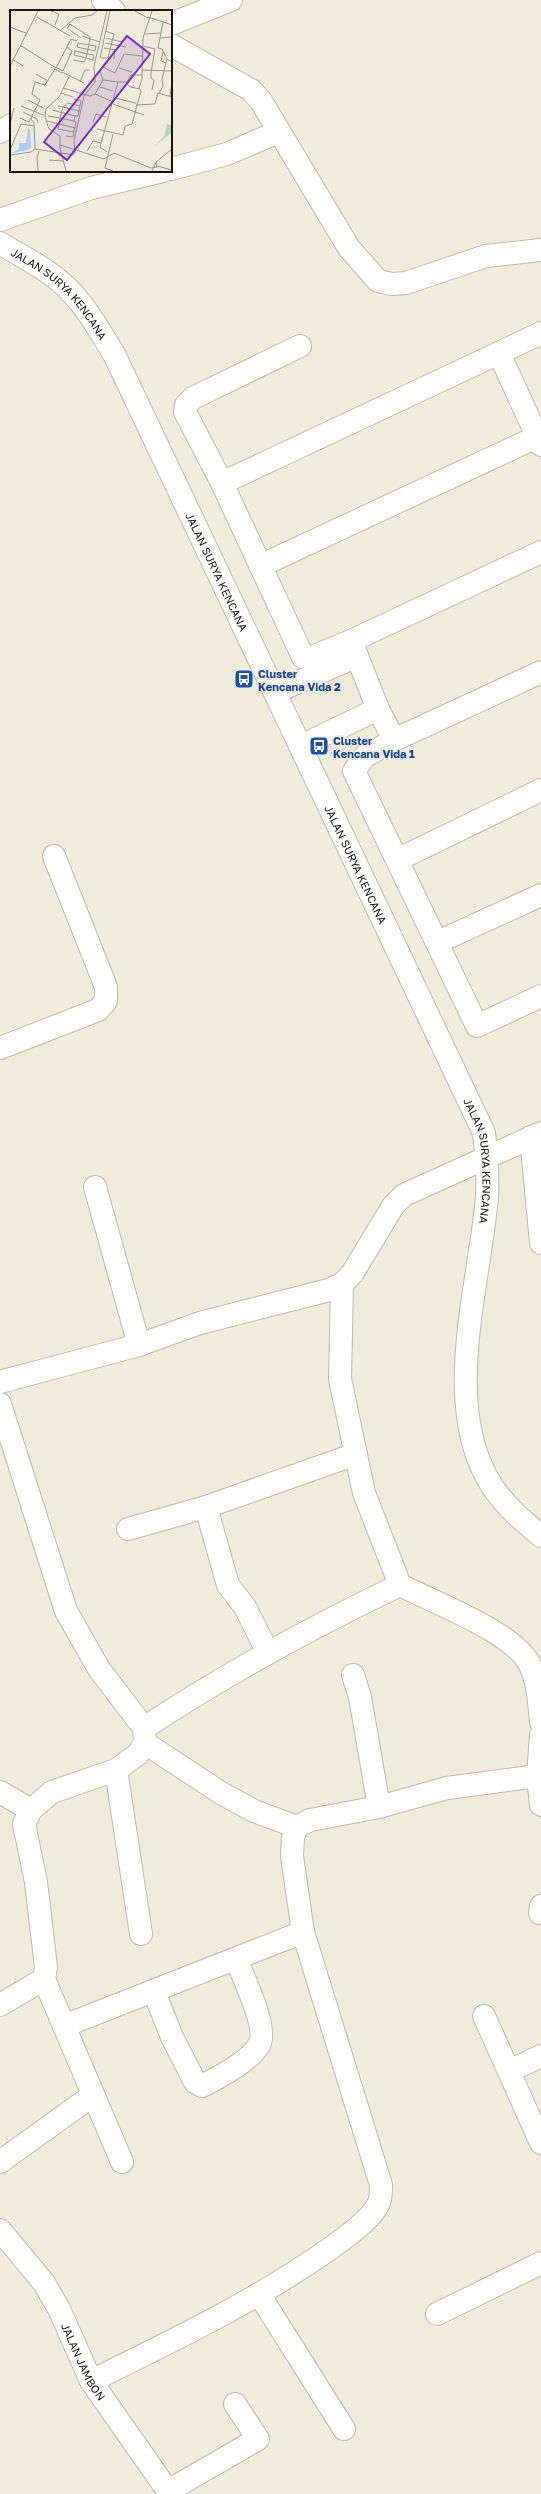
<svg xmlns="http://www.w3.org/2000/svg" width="541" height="2494" font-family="'Golos Text',sans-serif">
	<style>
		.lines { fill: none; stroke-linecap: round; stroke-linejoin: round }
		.minor-casing { stroke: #bdbaaa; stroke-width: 24 }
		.minor { stroke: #fff; stroke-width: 22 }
		.labels { text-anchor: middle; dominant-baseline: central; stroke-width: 4; stroke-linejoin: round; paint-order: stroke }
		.street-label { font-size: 11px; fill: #16140f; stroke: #efecdb }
		.transit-label { font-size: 11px; font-weight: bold; fill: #164399; stroke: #efecdb; text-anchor: start }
		.inset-road { fill: none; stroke: #989689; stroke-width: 1 }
		.view { fill: #7b2cbf; fill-opacity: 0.15; stroke: #7b2cbf; stroke-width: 2 }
		.inset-edge { fill: none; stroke: #16140f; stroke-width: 2 }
	</style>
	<rect width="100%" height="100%" fill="#efecdb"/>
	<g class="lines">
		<g class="minor-casing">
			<g id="minor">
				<polyline points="103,0 114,11"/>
				<polyline points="171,24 231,0"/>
				<polyline points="171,45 251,90 261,101 349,248 378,281 392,284 406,283 486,256 541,250"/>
				<polyline points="0,132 11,125"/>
				<polyline points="171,169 227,154 278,132"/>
				<polyline points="0,220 91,188 163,171"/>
				<path id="s1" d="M0 243C22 257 45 267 64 285 85 304 99 330 114 354L484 1133C487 1154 488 1175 487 1196 480 1285 440 1406 492 1486 505 1506 523 1521 541 1536"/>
				<polyline points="300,346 193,398 186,405 185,412 222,483 303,657 312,657 351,641 541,552"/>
				<polyline points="499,353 541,333"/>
				<polyline points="222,483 499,353 541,445"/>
				<polyline points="260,566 541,435"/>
				<polyline points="351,641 378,709 394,740"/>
				<polyline points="541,672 394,740 364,757 354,771 477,1026 541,996"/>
				<polyline points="276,692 357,656"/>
				<polyline points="301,746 378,709"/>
				<polyline points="399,859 541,790"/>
				<polyline points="438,942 541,895"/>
				<polyline points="0,1048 98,1010 106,1001 106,987 54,856"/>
				<polyline points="531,1137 541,1243"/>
				<polyline points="95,1187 139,1345"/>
				<path d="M342 1284 340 1379 364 1493 400 1585C433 1602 514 1632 530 1665 538 1682 539 1702 541 1722"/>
				<polyline points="0,1382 139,1345 200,1323 329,1290 342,1284 352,1274 393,1206 404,1195 541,1133"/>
				<polyline points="0,1404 66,1611 99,1669 144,1728 145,1743 138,1754 116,1770 52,1792 31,1810 24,1824 36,1882 46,1967 44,1979 0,2005"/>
				<polyline points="206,1507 228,1585 245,1607 268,1653"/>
				<polyline points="128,1529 206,1507 356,1454"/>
				<polyline points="353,1675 360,1697 379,1807"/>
				<path d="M144 1728C226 1674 312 1627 400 1585"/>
				<polyline points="541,1735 538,1776 541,1805"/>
				<polyline points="145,1743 221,1793 254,1811 297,1827"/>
				<polyline points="116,1770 141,1934"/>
				<polyline points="0,1792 31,1810"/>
				<polyline points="540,1913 541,1906"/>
				<polyline points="44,1979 122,2162"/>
				<path d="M154 1992 172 2037 195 2082 202 2086C218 2078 250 2061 259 2045 269 2029 243 1977 236 1959"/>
				<polyline points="484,2016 541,2143"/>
				<polyline points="64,2026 303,1932"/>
				<polyline points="509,2071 541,2056"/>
				<polyline points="0,2162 93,2095"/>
				<path id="s2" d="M0 2230 44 2283 59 2309 91 2381 170 2494"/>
				<polyline points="259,2294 344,2429"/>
				<polyline points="437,2314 541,2263"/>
				<path d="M91 2381C172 2341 254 2302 328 2250 342 2240 367 2223 376 2208 381 2201 381 2194 381 2185L303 1932 292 1856 293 1837 297 1827 310 1820 379 1807 447 1788 538 1776"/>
				<polyline points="168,2491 258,2439 235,2404"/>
			</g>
		</g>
		<use href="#minor" class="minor"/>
	</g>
	<defs>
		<g id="bus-square" transform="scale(1)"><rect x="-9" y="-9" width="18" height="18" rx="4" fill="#1a4fb4" stroke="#efecdb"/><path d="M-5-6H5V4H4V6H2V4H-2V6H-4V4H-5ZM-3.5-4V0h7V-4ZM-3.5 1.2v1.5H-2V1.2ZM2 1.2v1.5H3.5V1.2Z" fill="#fff"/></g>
	</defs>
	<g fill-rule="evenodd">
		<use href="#bus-square" x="244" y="679"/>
		<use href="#bus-square" x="319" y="746"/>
	</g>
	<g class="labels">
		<g class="street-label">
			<text stroke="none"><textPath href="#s1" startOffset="79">JALAN SURYA KENCANA</textPath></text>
			<text stroke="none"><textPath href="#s1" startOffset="403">JALAN SURYA KENCANA</textPath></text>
			<text stroke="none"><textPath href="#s1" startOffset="727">JALAN SURYA KENCANA</textPath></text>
			<text stroke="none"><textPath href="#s1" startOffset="1051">JALAN SURYA KENCANA</textPath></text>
			<text stroke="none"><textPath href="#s2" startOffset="157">JALAN JAMBON</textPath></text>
		</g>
		<g class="transit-label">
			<text x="258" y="673">Cluster<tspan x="258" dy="13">Kencana Vida 2</tspan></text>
			<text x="333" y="740">Cluster<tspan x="333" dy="13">Kencana Vida 1</tspan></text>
		</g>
	</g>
	<g transform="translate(10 10)">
		<rect width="162" height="162" fill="#efecdb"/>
		<path d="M157 114 162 115V122L145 136 155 125Z" fill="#b7d5b3"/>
		<path d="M18 118 20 120 21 137 18 140 2 143 9 139V133H16Z" fill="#a8ccfe"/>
		<path class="inset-road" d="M41 1 49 4 45 15M125 1 138 8M27 7 60 26M138 7 162 15M153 12 148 38 152 39 157 49 162 52M0 17 16 23M51 20 65 8 82 5 87 1M135 24 151 23M72 26 90 32M96 28 112 32M150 28 162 27M68 33 86 36 85 41 67 37ZM95 33 116 37M10 35 46 58M133 36 145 39 141 63V68L144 70 142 80M94 38 105 40 104 49M153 42 151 51 156 53M90 48 100 1M91 48H98L104 24 95 21M2 49 13 56M63 50 74 52 76 48 64 45 65 41H66L77 44 84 45 83 50 76 48 77 44 80 29V27L60 14 57 18 71 28M0 56 28 1M93 57 105 63 114 44 132 46M46 58 61 29 66 31 68 29M47 58 53 61 62 41 57 37M109 58 122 62M132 60 162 61M52 62 74 73M26 64 38 71M93 70 108 72M70 72 75 60H79M116 72 120 77 130 79M90 77 103 81M53 78 80 86 85 84 93 70 90 61 98 51M51 83 63 87M149 83 153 76 152 69 157 49M85 84 103 92M160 86 162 73M105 88 126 93M18 90 33 98M103 94 134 105M126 95 145 94 148 83 162 87M11 96 33 105M48 96 53 97 58 93 70 96M42 100 65 106M13 102 27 109 28 113M38 106 50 108 48 119 64 122M10 108 19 112 30 90 22 84 25 72 35 75 45 59 52 63M21 109 24 113 25 139M37 111 65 118M64 111 50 108 53 97 69 101M83 112 86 104 96 107M0 114 4 98M87 119 113 125 115 116 122 114 131 81 129 78 132 69 133 28 142 1M56 126 63 127 66 112 64 111 65 106H68L71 91 64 89M50 135 94 149 104 143 141 158 147 157 146 152M0 140 11 114 24 116M77 141 83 131 91 133M97 142 90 137 108 72H117L121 65H132M65 144 64 131 74 86 85 72 84 56 97 1M0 145 21 142 25 139 64 145M39 150 53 151M147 156 162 160M28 161 27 147 29 141M56 161 50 138V126L39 119 35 107 36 99 49 87 59 67M103 161 95 158 103 124M142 161 146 152 162 139"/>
		<path class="view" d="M117 26 140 44 57 150 34 132Z"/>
		<rect width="162" height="162" class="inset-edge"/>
	</g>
</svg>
